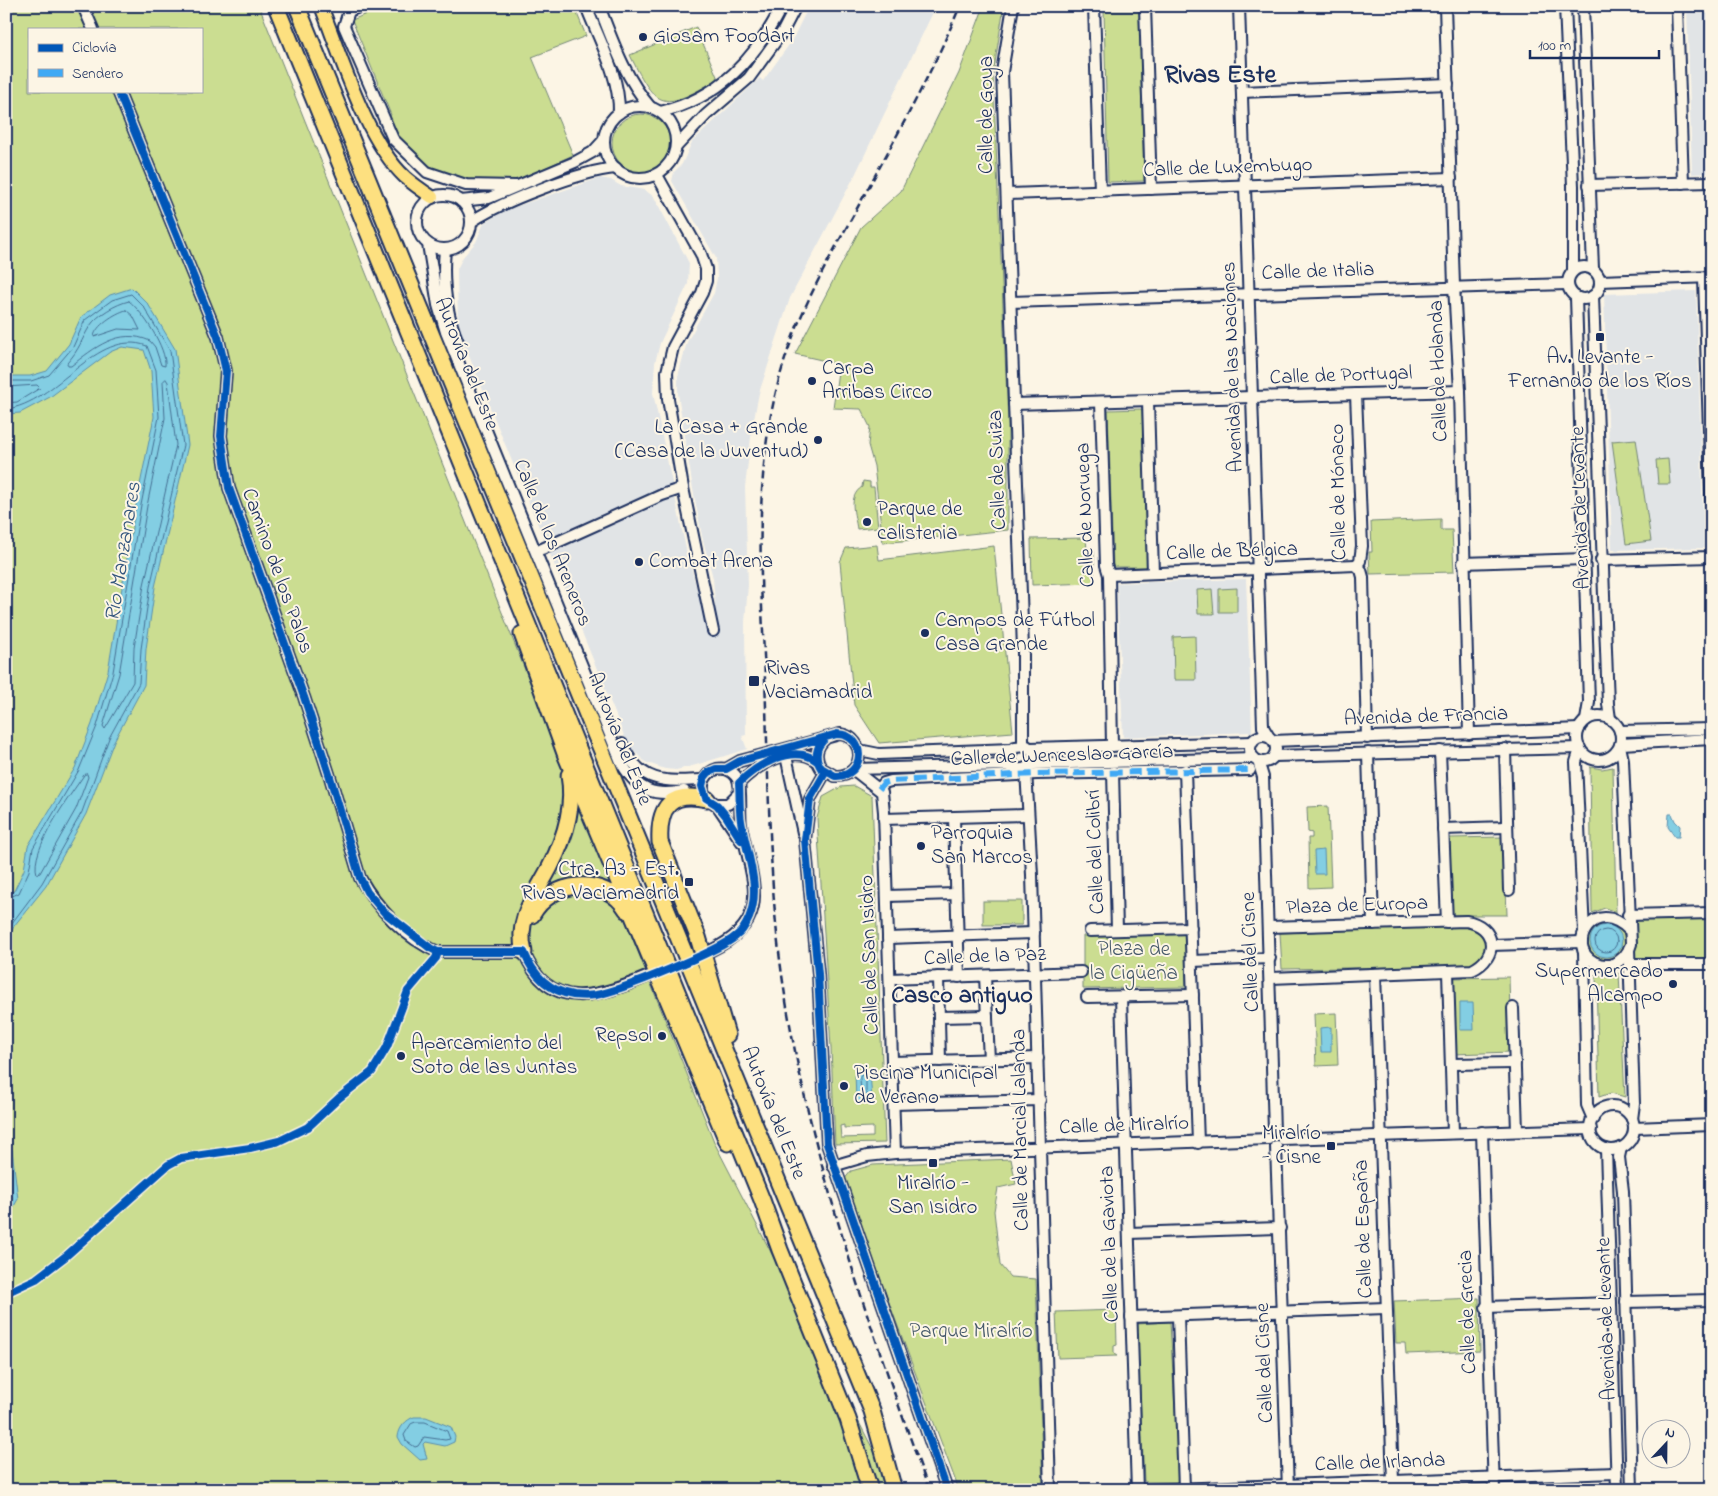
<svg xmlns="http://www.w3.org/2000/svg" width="1718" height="1496" font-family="'Indie Flower',sans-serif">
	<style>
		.built { fill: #e1e4e6 }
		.green { fill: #cbdd91; stroke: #738678; fill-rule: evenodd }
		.water { fill: #83cee3; stroke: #598eae }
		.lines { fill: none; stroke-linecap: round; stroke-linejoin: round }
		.shore { stroke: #456f93; stroke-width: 1 }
		.minor-tunnel { stroke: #cfcdca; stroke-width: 10; stroke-dasharray: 10 5; stroke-linecap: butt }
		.minor-casing { stroke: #1b2f5e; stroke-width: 14 }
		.major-casing { stroke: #1b2f5e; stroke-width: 16 }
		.highway-casing { stroke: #1b2f5e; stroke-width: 19 }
		.minor { stroke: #fcf5e5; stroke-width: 10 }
		.major { stroke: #fde080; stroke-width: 12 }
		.highway { stroke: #fde080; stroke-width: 15 }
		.rail { stroke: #1b2f5e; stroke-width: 2.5; stroke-dasharray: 8 4; stroke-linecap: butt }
		.quiet { stroke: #3fa9f5; stroke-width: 6; stroke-dasharray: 12 6; stroke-linecap: butt }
		.cycleway-casing { stroke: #fcf5e5; stroke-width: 11 }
		.cycleway { stroke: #0057b8; stroke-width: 8 }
		.poi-dot { fill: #1b2f5e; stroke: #fcf5e5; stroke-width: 2 }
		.labels { text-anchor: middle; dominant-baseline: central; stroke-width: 4; stroke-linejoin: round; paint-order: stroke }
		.poi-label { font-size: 21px; fill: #1b2f5e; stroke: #fcf5e5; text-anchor: start }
		.street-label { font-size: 21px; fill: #1b2f5e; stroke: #fcf5e5 }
		.park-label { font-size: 21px; fill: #475a6b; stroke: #fcf5e5 }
		.water-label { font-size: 22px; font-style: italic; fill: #35577f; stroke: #fcf5e5 }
		.quarter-label { font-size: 24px; font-weight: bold; fill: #1b2f5e; stroke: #fcf5e5 }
		.district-label { font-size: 26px; font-weight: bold; fill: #1b2f5e; stroke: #fcf5e5 }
	</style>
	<rect width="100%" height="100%" fill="#fcf5e5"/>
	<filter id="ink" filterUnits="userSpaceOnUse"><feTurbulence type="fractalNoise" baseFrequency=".02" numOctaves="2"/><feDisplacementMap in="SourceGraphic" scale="10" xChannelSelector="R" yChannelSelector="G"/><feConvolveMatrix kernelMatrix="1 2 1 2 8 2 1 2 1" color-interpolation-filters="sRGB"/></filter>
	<g filter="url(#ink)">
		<g class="built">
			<polygon points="809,6 936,6 855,175 790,298 759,393 752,429 745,487 748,585 745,622 746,735 742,736 747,749 696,765 676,770 665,769 645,762 628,745 458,329 457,269 463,257 476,242 484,223 506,210 600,178 611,180 621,186 645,190 654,197 689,263 688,284 660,343 655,363 653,393 686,549 710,637 717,630 713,578 702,536 693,489 678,394 678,376 687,342 714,293 717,278 716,258 672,181 674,172 682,164 692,142 760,78 763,81 791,42"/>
			<polygon points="1687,6 1712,6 1712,173 1692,174"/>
			<polygon points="1696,291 1704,548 1612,550 1604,294"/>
			<polygon points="1246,579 1252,732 1123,737 1117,583"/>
		</g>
		<g class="green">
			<path d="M6 6H259L715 1144 894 1490H6ZM29 29H201V91H29Z"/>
			<path d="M385 6H574L586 36 532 57 573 155C555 163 536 173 517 179 461 196 413 165 387 117L391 115 352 20Z"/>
			<polygon points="984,6 1004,6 993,75 1008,423 1008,530 883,543 874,466 868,445 870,427 861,409 833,408 839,364 795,354 861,227 901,191 959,73"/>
			<polygon points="1104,11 1139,11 1144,181 1108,182"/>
			<path d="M696 27 718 79C664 111 657 111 630 55Z"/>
			<circle cx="641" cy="143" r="29"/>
			<polygon points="1142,409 1147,567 1113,567 1108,410"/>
			<polygon points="1636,439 1651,541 1626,544 1612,441"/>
			<polygon points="1668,459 1670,484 1658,484 1656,460"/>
			<path d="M863 481 870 482V487H874L878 527 857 529C855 514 847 497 862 487Z"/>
			<polygon points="1441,519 1441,530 1452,530 1454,572 1370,574 1369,552 1372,552 1371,522"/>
			<polygon points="1086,538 1087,550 1094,550 1094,583 1032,585 1031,539"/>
			<polygon points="877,545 879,560 994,546 1013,732 879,743 854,705 840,562 846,548"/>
			<polygon points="1237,588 1237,612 1219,612 1219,589"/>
			<polygon points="1212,589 1214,614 1198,614 1197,590"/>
			<polygon points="1195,636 1196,680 1174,680 1173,637"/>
			<polygon points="1590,767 1602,769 1613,767 1616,912 1605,908 1592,913"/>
			<path d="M854 786 872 796 885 1143 835 1144 831 1048 817 818 823 797 841 787ZM844 1125V1128L873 1127V1137L841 1138 840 1126Z"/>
			<polygon points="1328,806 1331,887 1309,888 1308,838 1312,838 1312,833 1308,832 1307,807"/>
			<polygon points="1504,837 1507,915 1450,915 1448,838"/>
			<rect x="983" y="901" width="39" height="24"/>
			<polygon points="1712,915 1712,959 1634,962 1634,917"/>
			<circle cx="1606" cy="941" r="19"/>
			<polygon points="1465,926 1481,933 1485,942 1484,955 1470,966 1282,969 1280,933"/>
			<polygon points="1185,934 1186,987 1083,989 1083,936"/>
			<polygon points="1619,973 1625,1097 1611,1093 1599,1097 1596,975 1606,977"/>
			<polygon points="1509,977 1511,1052 1454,1054 1452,978"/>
			<polygon points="1336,1013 1338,1065 1316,1066 1314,1014"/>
			<polygon points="1011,1159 1016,1184 998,1188 994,1211 1000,1265 1010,1277 1036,1279 1043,1490 959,1490 847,1190 848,1185 844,1180 851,1171 873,1165"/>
			<polygon points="1479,1298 1480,1351 1406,1354 1405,1343 1396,1343 1394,1301"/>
			<polygon points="1116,1310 1117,1345 1114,1346 1114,1354 1117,1356 1058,1358 1056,1312"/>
			<polygon points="1170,1322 1179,1480 1176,1482 1146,1482 1144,1481 1137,1324"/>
		</g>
		<g class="water">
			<polygon points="132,288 148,304 175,349 188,445 155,587 146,649 144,685 114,741 86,814 46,886 14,926 6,943 6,894 14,891 24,870 28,846 75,768 92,724 108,671 136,504 154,417 151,371 144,350 122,347 110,352 50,397 20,413 6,414 6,376 30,376 47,371 69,344 81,317 110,295"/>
			<polygon points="1669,814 1672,814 1675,821 1680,826 1679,837 1675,837 1668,827"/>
			<polygon points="1324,850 1325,874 1315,874 1314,851"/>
			<circle cx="1606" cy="941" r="16"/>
			<polygon points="1460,1003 1473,1003 1474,1030 1460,1030"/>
			<polygon points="1331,1027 1331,1052 1321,1052 1320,1028"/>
			<polygon points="870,1070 872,1102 856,1102 855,1071"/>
			<polygon points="6,1141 12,1150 18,1199 6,1221"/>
			<path d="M414 1417H426L451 1427 455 1437 454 1442 445 1446 425 1442 423 1444 427 1459 420 1460 402 1444 398 1437C399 1427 406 1420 414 1417Z"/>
		</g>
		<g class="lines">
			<g class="shore">
				<path d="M129 301C143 312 167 349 165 366L161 365 155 347 150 341C119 327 94 348 71 366H68L67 363C80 349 81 340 90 326 97 315 116 304 129 301Z"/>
				<path d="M126 310 133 316 140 330 118 329 94 337C95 326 115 313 126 310Z"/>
				<polygon points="166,379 168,382 176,445 144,585 134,648 133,682 105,729 103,726 119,674 147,506 165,418 163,382"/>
				<polyline points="6,381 31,381 49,375 73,347 85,320 112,300 131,294 144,307 170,351 183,445 150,587 141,649 139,683 109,738 82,812 42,883 6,931"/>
				<polyline points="6,387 37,385 40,388 17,402 6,403"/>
				<path d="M6 409C57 404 96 327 147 346L156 370 159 417 141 505 113 672 97 726 79 770 33 848 29 871 19 893 6 899"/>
				<path d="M87 774 88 777 76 809 40 873 37 874C29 850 70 796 84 775Z"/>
				<circle cx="1606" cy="941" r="11"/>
				<polygon points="862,1075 866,1077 866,1094 864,1097 861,1095 860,1078"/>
				<polyline points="6,1150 12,1198 6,1210"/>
				<polygon points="416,1422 425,1422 447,1431 450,1439 445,1440 424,1437 418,1446 415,1447 406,1441 404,1435 411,1424"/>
			</g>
			<polyline class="minor-tunnel" points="663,970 708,952"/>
			<g class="minor-casing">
				<g id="minor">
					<polyline points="83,6 93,29"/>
					<polyline points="361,6 349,11 344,26 393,139 427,172 466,185 516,186"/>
					<path d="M586 6C599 40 620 76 619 113"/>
					<path d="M599 6C613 42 625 78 651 108"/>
					<polyline points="1013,6 1002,72 1023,649 1023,745"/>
					<polyline points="1094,6 1100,191"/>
					<polyline points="1145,6 1151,189"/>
					<polyline points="1239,6 1263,727 1269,737"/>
					<polyline points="1445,6 1454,286 1460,391 1469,734"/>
					<polyline points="1565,6 1573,186 1573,270"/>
					<polyline points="1583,6 1593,269"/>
					<polyline points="1677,6 1683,183"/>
					<path d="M118 91 218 337 226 371 221 436 229 488 304 697 330 777 360 878C377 908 406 939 438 952H524C549 1015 601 996 649 976"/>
					<polyline points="1242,92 1448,84"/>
					<circle cx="640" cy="142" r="36"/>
					<path d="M660 112C720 98 755 59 782 6"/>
					<polyline points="676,147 706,115 749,78 783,31 796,6"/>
					<polyline points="657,175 701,254 706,269 706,281 702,293 673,347 667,372 668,399 683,488 713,631"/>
					<polyline points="1589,185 1712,182"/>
					<polyline points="1007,194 1451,178"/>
					<circle cx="444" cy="222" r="27"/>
					<polyline points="461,201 489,198 575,162 593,152 604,140"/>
					<path d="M471 222C500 202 581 171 616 168"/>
					<path d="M428 244 438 305 446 332 622 764C638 791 654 797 684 791"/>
					<path d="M445 249C442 282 445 311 458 342"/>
					<circle cx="1584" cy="283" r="16"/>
					<polyline points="1704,278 1712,522"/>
					<polyline points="1600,281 1712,277"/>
					<polyline points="1593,296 1608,704 1610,719"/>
					<polyline points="1576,297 1589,702 1586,720"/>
					<polyline points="1011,302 1567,284"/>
					<polyline points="1356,394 1362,546 1360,561 1356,565 1361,570 1363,577 1367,738"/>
					<polyline points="1148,401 1153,573"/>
					<polyline points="1101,402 1106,565 1109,575 1112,746"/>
					<polyline points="1014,404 1460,391"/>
					<polyline points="542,549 662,495 683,488"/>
					<polyline points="1601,560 1712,557"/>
					<polyline points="1463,563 1585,559"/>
					<polyline points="1109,575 1356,565"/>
					<circle cx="1599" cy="738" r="22"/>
					<polyline points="1620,731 1712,729"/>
					<circle cx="1263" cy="749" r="13"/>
					<polyline points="1273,741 1579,729"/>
					<path d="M622 744C639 784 666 782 704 780"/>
					<polyline points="1621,744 1712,739"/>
					<path d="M1620 746 1623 760 1631 944C1628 954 1623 960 1613 964 1607 966 1600 965 1594 962 1564 946 1595 895 1629 930"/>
					<polyline points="1030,748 1253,742"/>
					<polyline points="1505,749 1509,890"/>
					<polyline points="1580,749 1576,762 1584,932"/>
					<polyline points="859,750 879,754 1012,749"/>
					<polyline points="1440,751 1447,922"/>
					<polyline points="1368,753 1373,924"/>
					<polyline points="786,756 803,833"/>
					<polyline points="1274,756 1580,748"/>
					<polyline points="1258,761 1263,777 1274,1131"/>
					<polyline points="1033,764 1254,758"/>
					<path d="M726 769 740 761 840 734C868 738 864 778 835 776L821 768C814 757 816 746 826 738"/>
					<polyline points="855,769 1007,765 1022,770 1033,764 1033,753 1027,746 1015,747 1010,754 1012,766"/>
					<polyline points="854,770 882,792 884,812 895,1153"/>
					<polyline points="1026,770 1032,875 1050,1490"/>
					<polyline points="1185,770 1198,1143"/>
					<polyline points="1113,772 1117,930"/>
					<polyline points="825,773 810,799 805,840 818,974 827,1144 947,1490"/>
					<path d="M739 783C757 765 793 743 817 761"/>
					<polyline points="879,789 884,783 891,781 1037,774 1250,770"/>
					<polyline points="717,805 742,842"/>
					<polyline points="954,818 959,977"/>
					<polyline points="884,819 1027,815"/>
					<polyline points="1443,829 1506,827"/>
					<polyline points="887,896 956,894"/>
					<polyline points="1628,915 1712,913"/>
					<path d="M1269 927 1466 921C1496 926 1500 957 1472 970L1271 978"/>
					<polyline points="1090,931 1191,928"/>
					<polyline points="888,938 1034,933"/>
					<polyline points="1491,945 1582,942"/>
					<polyline points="1629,949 1634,1104 1632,1119"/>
					<path d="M710 951C776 920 751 880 741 825 739 811 742 791 738 779 725 758 697 772 704 794L715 804H728L738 794"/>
					<polyline points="1584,951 1587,1105 1593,1119"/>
					<polyline points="1192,961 1270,958"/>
					<polyline points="1630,964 1712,964"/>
					<polyline points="1448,972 1453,1133"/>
					<polyline points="1375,974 1393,1481"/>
					<polyline points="985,976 989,1060"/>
					<polyline points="938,977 940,1061"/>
					<polyline points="890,979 1081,972"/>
					<polyline points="1087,997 1193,995"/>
					<polyline points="1121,997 1137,1490"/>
					<polyline points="1513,1008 1517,1131"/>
					<polyline points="939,1017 987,1016"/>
					<polyline points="892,1062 1038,1058"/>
					<polyline points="1451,1064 1515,1063"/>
					<polyline points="894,1104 1040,1100"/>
					<circle cx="1612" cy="1128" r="22"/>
					<polyline points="1634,1128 1712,1125"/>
					<polyline points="1482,1132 1494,1490"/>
					<polyline points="1283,1139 1591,1129"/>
					<polyline points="1276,1146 1288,1490"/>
					<polyline points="1621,1148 1619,1157 1623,1191 1632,1490"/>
					<polyline points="1606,1149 1617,1490"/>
					<polyline points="833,1166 867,1156 895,1153 1268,1139"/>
					<polyline points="1129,1233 1280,1228"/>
					<polyline points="1626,1302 1712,1300"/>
					<polyline points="1486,1307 1611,1303"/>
					<polyline points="1178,1316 1184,1489"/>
					<polyline points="1131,1317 1386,1308"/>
					<polyline points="1145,1490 1616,1473"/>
				</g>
			</g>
			<g class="major-casing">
				<path id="major" d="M321 6C341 56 366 141 405 177 413 184 423 191 432 197"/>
			</g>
			<g class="highway-casing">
				<g id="highway">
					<polyline points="276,6 762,1200 780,1250 848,1419 870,1490"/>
					<polyline points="297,6 872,1411 894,1490"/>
					<polyline points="522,634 566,756 728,1143"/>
					<path d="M707 799C671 791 658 806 660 842L698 937 727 1035"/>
					<path d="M532 915C551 880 605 874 627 910"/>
					<path d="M524 952C515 920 536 894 550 867 565 838 575 807 569 775"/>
				</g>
			</g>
			<use href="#minor" class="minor"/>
			<use href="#major" class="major"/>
			<use href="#highway" class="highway"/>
			<path class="rail" d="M929 1490C869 1324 809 1157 783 982 768 881 769 780 765 679 761 575 752 470 782 369 798 314 826 264 854 214 891 146 930 78 960 6"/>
			<polyline class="quiet" points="879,789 884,783 891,781 1037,774 1250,770"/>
			<g class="cycleway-casing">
				<g id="cycleway">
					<path d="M118 91 218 337 226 371 221 436 229 488 304 697 330 777 360 878 367 892 384 912 430 948 438 952H524C533 975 549 991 573 995 581 996 589 996 596 995 619 991 720 951 736 936 742 932 746 925 749 918 762 887 746 852 741 821 739 808 740 796 739 783 757 765 793 743 817 761"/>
					<polyline points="825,773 810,799 805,840 818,974 827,1144 947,1490"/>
					<path d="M741 840 726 816 717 805 706 798 702 786 704 778 709 772 716 769H726L740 761 837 734C868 735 865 778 835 776L821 768C814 757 816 746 826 738"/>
					<polyline points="6,1293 36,1279 66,1256 168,1165 181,1158 250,1148 279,1141 308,1127 339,1098 372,1072 387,1047 408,991 436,958 438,952"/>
				</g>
			</g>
			<use href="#cycleway" class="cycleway"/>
		</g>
	</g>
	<g class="poi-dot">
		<circle cx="643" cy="37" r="5"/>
		<rect x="1595" y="332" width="10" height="10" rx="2.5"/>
		<circle cx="812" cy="381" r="5"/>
		<circle cx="818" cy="440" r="5"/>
		<circle cx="867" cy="522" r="5"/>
		<circle cx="639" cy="562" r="5"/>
		<circle cx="925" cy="633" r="5"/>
		<rect x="748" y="675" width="12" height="12" rx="2.5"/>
		<circle cx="921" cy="846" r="5"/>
		<rect x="684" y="877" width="10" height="10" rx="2.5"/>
		<circle cx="1673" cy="984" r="5"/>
		<circle cx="662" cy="1036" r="5"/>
		<circle cx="401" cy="1056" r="5"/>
		<circle cx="844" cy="1086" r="5"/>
		<rect x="1326" y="1141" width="10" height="10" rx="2.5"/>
		<rect x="928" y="1158" width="10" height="10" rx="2.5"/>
	</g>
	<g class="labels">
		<g class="poi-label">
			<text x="653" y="37">Giosam Foodart</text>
			<text x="1600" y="358" text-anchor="middle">Av. Levante -<tspan x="1600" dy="24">Fernando de los Ríos</tspan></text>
			<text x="822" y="369">Carpa<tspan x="822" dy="24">Arribas Circo</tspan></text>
			<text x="808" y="428" text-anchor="end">La Casa + Grande<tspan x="808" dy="24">(Casa de la Juventud)</tspan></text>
			<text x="877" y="510">Parque de<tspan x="877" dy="24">calistenia</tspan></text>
			<text x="649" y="562">Combat Arena</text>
			<text x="935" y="621">Campos de Fútbol<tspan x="935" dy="24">Casa Grande</tspan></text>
			<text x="765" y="669">Rivas<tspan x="765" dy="24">Vaciamadrid</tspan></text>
			<text x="931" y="834">Parroquia<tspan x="931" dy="24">San Marcos</tspan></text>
			<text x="679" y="870" text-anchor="end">Ctra. A3 - Est.<tspan x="679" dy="24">Rivas Vaciamadrid</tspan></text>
			<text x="1663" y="972" text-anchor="end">Supermercado<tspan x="1663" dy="24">Alcampo</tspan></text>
			<text x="652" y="1036" text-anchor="end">Repsol</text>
			<text x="411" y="1044">Aparcamiento del<tspan x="411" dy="24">Soto de las Juntas</tspan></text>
			<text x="854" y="1074">Piscina Municipal<tspan x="854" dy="24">de Verano</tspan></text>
			<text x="1321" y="1134" text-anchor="end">Miralrío<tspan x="1321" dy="24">- Cisne</tspan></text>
			<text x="933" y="1184" text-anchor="middle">Miralrío -<tspan x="933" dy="24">San Isidro</tspan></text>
		</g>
		<g class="street-label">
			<text transform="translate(987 115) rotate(-90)">Calle de Goya</text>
			<text transform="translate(1228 168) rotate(-2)">Calle de Luxembugo</text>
			<text transform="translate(1318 272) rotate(-2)">Calle de Italia</text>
			<text transform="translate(466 364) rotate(68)">Autovía del Este</text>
			<text transform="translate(1233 367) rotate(-92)">Avenida de las Naciones</text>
			<text transform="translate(1439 371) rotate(-92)">Calle de Holanda</text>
			<text transform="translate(1341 376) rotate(-2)">Calle de Portugal</text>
			<text transform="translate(998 470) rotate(-92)">Calle de Suiza</text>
			<text transform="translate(1339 492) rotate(-91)">Calle de Mónaco</text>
			<text transform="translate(1581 508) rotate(-92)">Avenida de Levante</text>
			<text transform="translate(1086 515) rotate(-92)">Calle de Noruega</text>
			<text transform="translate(552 543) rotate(68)">Calle de los Areneros</text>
			<text transform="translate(1232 552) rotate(-2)">Calle de Bélgica</text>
			<text transform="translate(277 571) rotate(70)">Camino de los Palos</text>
			<text transform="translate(1426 717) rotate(-2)">Avenida de Francia</text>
			<text transform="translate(619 739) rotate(68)">Autovía del Este</text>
			<text transform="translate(1062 756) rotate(-2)">Calle de Wenceslao García</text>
			<text transform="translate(1096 852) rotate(-92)">Calle del Colibrí</text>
			<text transform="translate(1357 906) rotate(-2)">Plaza de Europa</text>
			<text transform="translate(1251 952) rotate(-92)">Calle del Cisne</text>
			<text transform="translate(870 955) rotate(-92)">Calle de San Isidro</text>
			<text transform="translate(985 957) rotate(-2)">Calle de la Paz</text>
			<text transform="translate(773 1113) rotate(68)">Autovía del Este</text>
			<text transform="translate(1124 1126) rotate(-2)">Calle de Miralrío</text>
			<text transform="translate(1021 1130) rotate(-91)">Calle de Marcial Lalanda</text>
			<text transform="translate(1364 1229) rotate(-92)">Calle de España</text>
			<text transform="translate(1110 1244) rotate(-92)">Calle de la Gaviota</text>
			<text transform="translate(1468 1312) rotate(-92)">Calle de Grecia</text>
			<text transform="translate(1607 1319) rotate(-92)">Avenida de Levante</text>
			<text transform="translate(1265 1363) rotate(-92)">Calle del Cisne</text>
			<text transform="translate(1380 1463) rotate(-2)">Calle de Irlanda</text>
		</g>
		<g class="park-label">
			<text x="1134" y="950">Plaza de<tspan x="1134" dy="24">la Cigüeña</tspan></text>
			<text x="971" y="1332">Parque Miralrío</text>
		</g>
		<g class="water-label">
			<text transform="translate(124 552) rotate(-81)">Río Manzanares</text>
		</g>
		<g class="quarter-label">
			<text x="962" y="996">Casco antiguo</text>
		</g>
		<g class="district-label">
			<text x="1220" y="76">Rivas Este</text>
		</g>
	</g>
	<rect width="1718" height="1496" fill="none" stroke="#fcf5e5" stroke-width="25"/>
	<rect x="12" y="12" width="1693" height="1471" fill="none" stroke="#1b2f5e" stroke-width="2" filter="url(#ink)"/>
	<rect x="28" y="28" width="175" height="65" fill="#fcf5e5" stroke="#a2a6af"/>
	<rect x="38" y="44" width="25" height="8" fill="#0057b8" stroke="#a2a6af"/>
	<text x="72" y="52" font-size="15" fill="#1b2f5e">Ciclovía</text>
	<rect x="38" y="69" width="25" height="8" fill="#3fa9f5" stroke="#a2a6af"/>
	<text x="72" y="78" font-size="15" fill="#1b2f5e">Sendero</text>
	<g transform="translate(1666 1444) rotate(22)"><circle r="24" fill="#fcf5e5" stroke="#a2a6af"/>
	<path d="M0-4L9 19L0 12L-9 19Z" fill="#1b2f5e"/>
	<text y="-8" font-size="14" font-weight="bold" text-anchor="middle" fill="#1b2f5e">N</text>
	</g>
	<path d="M1530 50v8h129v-8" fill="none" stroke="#1b2f5e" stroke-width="2.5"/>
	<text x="1538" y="50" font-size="15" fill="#1b2f5e" stroke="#fcf5e5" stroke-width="4" paint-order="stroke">100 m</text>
</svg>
